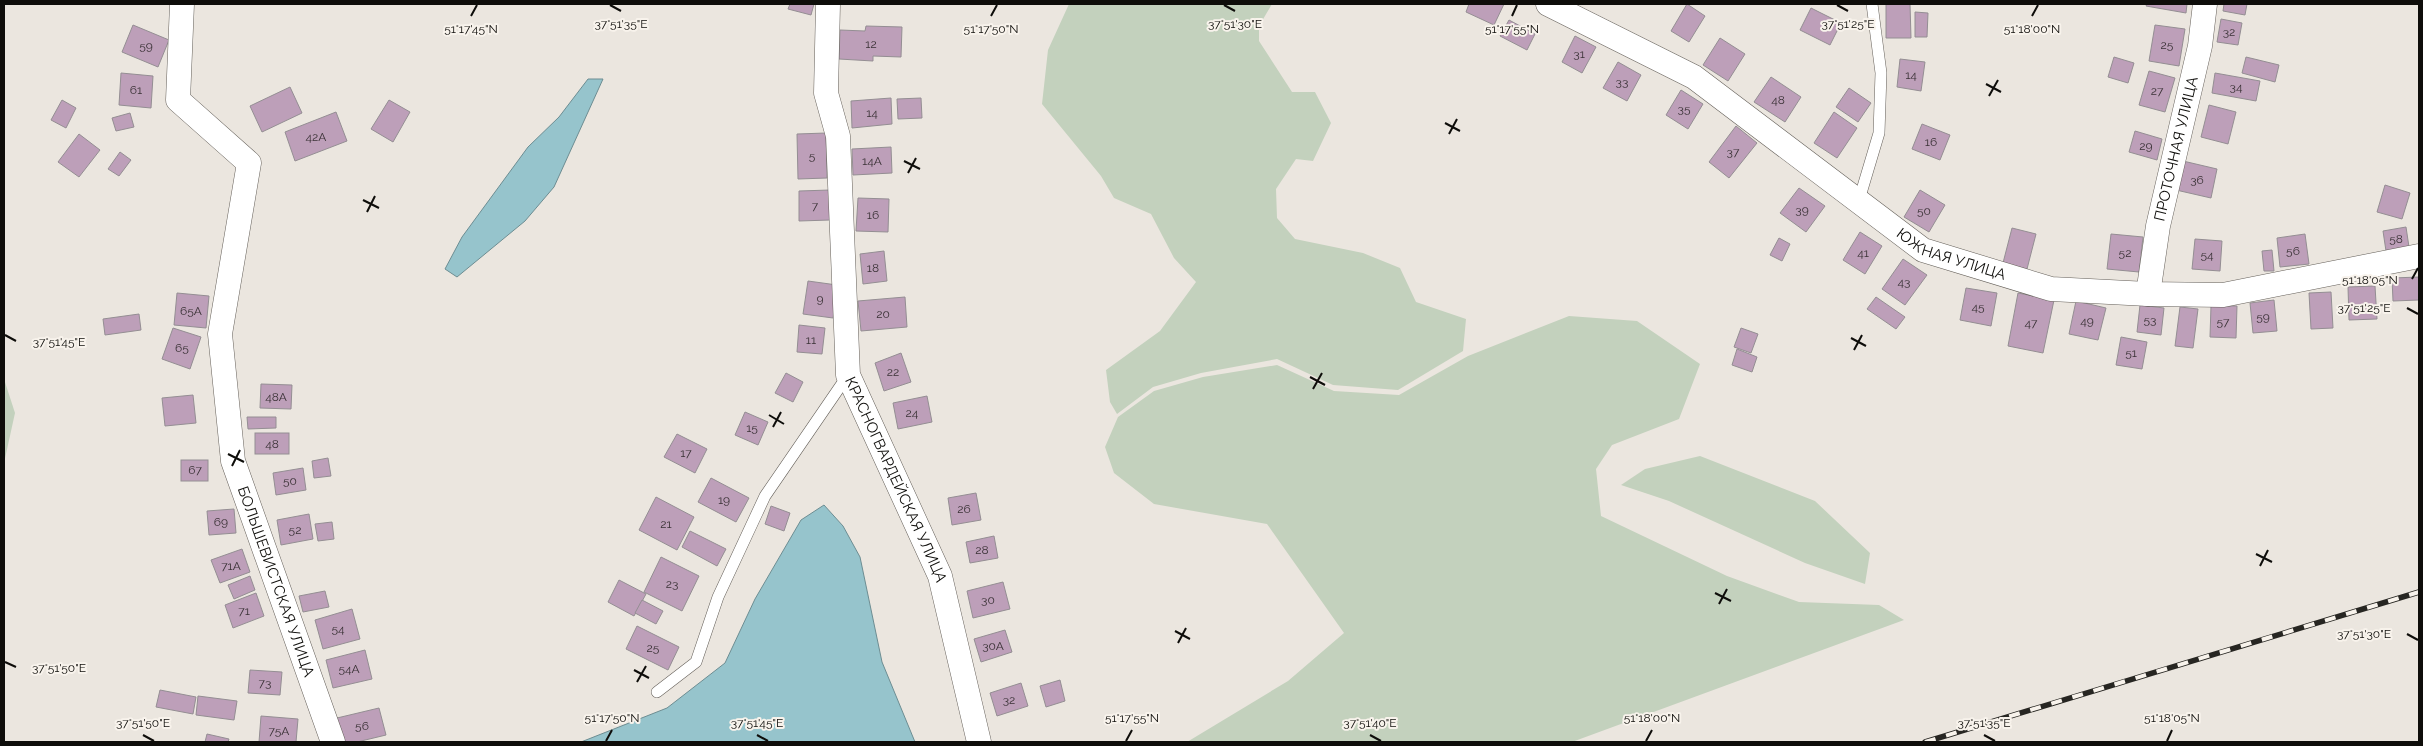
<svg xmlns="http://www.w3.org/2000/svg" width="2423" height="746" font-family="Raleway,sans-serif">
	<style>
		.green { fill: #c3d1bd }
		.water { fill: #96c4cc; stroke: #6d8d92 }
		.building { fill: #bd9fb9; stroke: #948e93 }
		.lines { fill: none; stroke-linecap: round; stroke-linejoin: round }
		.lane-casing { stroke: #65605a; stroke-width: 12 }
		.street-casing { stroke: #65605a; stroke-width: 25 }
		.lane { stroke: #fff; stroke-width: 11 }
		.street { stroke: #fff; stroke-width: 24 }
		.rail-casing { stroke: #272622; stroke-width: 5.5 }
		.rail { stroke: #f8f3ec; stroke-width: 4; stroke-dasharray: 11; stroke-linecap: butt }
		.ticks { fill: none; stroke: #0e0d0a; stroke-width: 2 }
		.labels { text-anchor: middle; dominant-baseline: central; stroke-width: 4; stroke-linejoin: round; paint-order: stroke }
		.number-label { font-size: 12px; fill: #3a3236 }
		.street-label { font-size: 15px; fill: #0e0d0a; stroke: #f8f3ec }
		.ticks-label { font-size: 12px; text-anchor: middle; fill: #0e0d0a; stroke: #f8f3ec; stroke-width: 4; stroke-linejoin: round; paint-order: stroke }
	</style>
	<rect width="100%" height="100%" fill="#ebe6df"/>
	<g class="green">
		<polygon points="1069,4 1272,4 1259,26 1259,41 1292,92 1315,92 1331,123 1313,161 1296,159 1276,189 1277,218 1295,239 1363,253 1400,268 1416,302 1466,319 1463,351 1398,390 1333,385 1277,359 1201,373 1153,387 1117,414 1110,402 1106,370 1160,331 1196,282 1174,258 1151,214 1114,198 1101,176 1042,104 1048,50"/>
		<polygon points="1569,316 1637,321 1700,364 1679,419 1612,445 1596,469 1601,516 1727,576 1799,602 1879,605 1904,620 1572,742 1187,742 1288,681 1344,633 1267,524 1154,504 1114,473 1105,447 1118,417 1154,391 1203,377 1277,365 1334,391 1399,395 1468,356"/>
		<polygon points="4,379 15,413 4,463"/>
		<polygon points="1700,456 1815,501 1870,553 1865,584 1805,563 1669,501 1621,485 1645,469"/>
	</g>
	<g class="water">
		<polygon points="588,79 603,79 554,187 525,221 457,277 445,269 462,237 528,147 559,117"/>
		<polygon points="824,505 843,526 860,557 882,662 915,742 581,742 667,708 725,663 755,599 801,520"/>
	</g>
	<g class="building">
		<polygon points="790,4 814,4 811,15 788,9"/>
		<polygon points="1469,4 1504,4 1494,25 1466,12"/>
		<polygon points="1687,4 1705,16 1689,42 1671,31"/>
		<polygon points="1886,4 1910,4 1911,38 1886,38"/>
		<polygon points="2147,4 2187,4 2186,13 2146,6"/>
		<polygon points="2224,4 2247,4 2245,15 2223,11"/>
		<polygon points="1811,8 1841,23 1830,45 1800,30"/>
		<polygon points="1915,12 1928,13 1927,37 1915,37"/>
		<polygon points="2221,19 2242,23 2238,45 2217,42"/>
		<polygon points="1509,20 1535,34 1527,50 1500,36"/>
		<polygon points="133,25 169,40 158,67 122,52"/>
		<polygon points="2155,25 2185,29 2179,66 2149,61"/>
		<polygon points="866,26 902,27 901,57 873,56 873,61 839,59 840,30 865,31"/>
		<polygon points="1575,36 1596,47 1582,73 1562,62"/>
		<polygon points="1720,38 1745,54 1728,81 1703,65"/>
		<polygon points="2114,57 2134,63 2128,83 2108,77"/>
		<polygon points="2246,57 2279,65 2275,82 2242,73"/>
		<polygon points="1900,59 1925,62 1921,91 1897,87"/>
		<polygon points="1618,62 1641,75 1627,101 1603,88"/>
		<polygon points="2149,71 2175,78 2165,112 2139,105"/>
		<polygon points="121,73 153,76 151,108 119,105"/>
		<polygon points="2215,73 2260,81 2256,101 2212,93"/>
		<polygon points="1771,77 1801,97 1785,122 1754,102"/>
		<polygon points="290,87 302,113 262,132 250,106"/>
		<polygon points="1849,88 1871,103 1858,122 1836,107"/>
		<polygon points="1681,90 1703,104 1688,129 1666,115"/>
		<polygon points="891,98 892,124 852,128 851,101"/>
		<polygon points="921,98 922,118 898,119 897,99"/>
		<polygon points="62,100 76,108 66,128 51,120"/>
		<polygon points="389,100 410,112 393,142 371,129"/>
		<polygon points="2209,105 2236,112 2228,144 2201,137"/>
		<polygon points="336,112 347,141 295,161 285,132"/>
		<polygon points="1834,112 1857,128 1837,158 1814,143"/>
		<polygon points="130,113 134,127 116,131 112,118"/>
		<polygon points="1922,124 1950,135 1940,160 1912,149"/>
		<polygon points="1736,126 1757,143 1729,178 1709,162"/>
		<polygon points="2135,131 2162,139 2157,160 2129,152"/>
		<polygon points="826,133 827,178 798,179 797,134"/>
		<polygon points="79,134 100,150 79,177 58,162"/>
		<polygon points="891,147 892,173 853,175 852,149"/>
		<polygon points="120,152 131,160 119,176 108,169"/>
		<polygon points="2183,161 2217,169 2211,198 2176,190"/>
		<polygon points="2385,185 2410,193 2402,219 2377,212"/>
		<polygon points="1799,188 1825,206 1806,232 1780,213"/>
		<polygon points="830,190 830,220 799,221 799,191"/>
		<polygon points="1920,190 1945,205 1929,232 1904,217"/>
		<polygon points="858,198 889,199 888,232 856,231"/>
		<polygon points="2406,227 2409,247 2386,251 2383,231"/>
		<polygon points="2012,228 2036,234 2027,269 2003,263"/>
		<polygon points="1860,232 1882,246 1865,274 1843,260"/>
		<polygon points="2111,234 2143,237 2139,272 2107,269"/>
		<polygon points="2305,234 2309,264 2280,267 2277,238"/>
		<polygon points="1779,238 1790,244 1782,261 1770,255"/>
		<polygon points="2195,239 2222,241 2220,271 2192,269"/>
		<polygon points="2272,250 2274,271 2264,271 2262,251"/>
		<polygon points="884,251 887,281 863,284 860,254"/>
		<polygon points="1903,259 1927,275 1905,305 1882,289"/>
		<polygon points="2419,277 2419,300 2393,301 2392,278"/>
		<polygon points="808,281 837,285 833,318 803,314"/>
		<polygon points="2375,286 2377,319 2349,320 2348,287"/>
		<polygon points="1966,288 1997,293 1991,326 1960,320"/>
		<polygon points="2331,292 2333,328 2311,329 2309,293"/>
		<polygon points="177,293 209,296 206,328 174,325"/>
		<polygon points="2018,293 2054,300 2043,353 2008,346"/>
		<polygon points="905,297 907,327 861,331 858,301"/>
		<polygon points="1876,297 1905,317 1896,329 1867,309"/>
		<polygon points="2274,300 2277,331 2253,333 2250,303"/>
		<polygon points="2076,301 2106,308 2098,340 2069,334"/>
		<polygon points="2140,305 2164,308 2161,335 2137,332"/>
		<polygon points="2211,306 2237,306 2236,338 2210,337"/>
		<polygon points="2180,307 2198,309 2193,348 2175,346"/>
		<polygon points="139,314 141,330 105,335 103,319"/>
		<polygon points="799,325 825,328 822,354 797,352"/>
		<polygon points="173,328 201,337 190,369 162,359"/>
		<polygon points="1741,328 1758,334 1751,353 1734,347"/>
		<polygon points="2121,337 2147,342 2142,369 2116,365"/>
		<polygon points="1737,349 1757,357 1752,372 1732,365"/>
		<polygon points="901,353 911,382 884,391 875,363"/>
		<polygon points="786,373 803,382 793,402 775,393"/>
		<polygon points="261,384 292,385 291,409 260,408"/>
		<polygon points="193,395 196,423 165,426 162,398"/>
		<polygon points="927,396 932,422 898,429 893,403"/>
		<polygon points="745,412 768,422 758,445 735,435"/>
		<polygon points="247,417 276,417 276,428 248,429"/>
		<rect x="255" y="433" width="34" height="21"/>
		<polygon points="677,434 707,449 695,473 664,457"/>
		<polygon points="328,458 331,476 314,478 312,461"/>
		<rect x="181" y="460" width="27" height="21"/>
		<polygon points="303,468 306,490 276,495 273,473"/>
		<polygon points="711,478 749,498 736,522 698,502"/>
		<polygon points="976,493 981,520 952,525 948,498"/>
		<polygon points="656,497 694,517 677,550 639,530"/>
		<polygon points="771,506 790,513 784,531 765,524"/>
		<polygon points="234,509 236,533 209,535 207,511"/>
		<polygon points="309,514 313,539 281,545 277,520"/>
		<polygon points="332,522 334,539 318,541 315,524"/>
		<polygon points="690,531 726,549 717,566 682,547"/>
		<polygon points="994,536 998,558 970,563 966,542"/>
		<polygon points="242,549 250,572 220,583 211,560"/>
		<polygon points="661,557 699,576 682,611 644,592"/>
		<polygon points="250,576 255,590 234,599 228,585"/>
		<polygon points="619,580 646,594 634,616 608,602"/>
		<polygon points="1003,582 1010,609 973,618 967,591"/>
		<polygon points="325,591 329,607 303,612 299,596"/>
		<polygon points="256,593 264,616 233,628 225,605"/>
		<polygon points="642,600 663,611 656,624 635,613"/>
		<polygon points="352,609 360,639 323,649 315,620"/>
		<polygon points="637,626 679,647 668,670 626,649"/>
		<polygon points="1005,630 1012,652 981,662 974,639"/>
		<polygon points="365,650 372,679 333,688 326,660"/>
		<polygon points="250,670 282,672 280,695 248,693"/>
		<polygon points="1060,680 1065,701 1046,707 1040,686"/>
		<polygon points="1021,683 1028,706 997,716 990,693"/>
		<polygon points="160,690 196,697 193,714 156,707"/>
		<polygon points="198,696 237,701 234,720 196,715"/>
		<polygon points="379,708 386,735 357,742 343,742 337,718"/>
		<polygon points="261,716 298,719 296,742 259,742"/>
		<polygon points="207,734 229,739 228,742 205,742"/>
	</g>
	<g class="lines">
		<g class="lane-casing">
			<g id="lane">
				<polyline points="1859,200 1879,133 1881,73 1872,4"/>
				<polyline points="657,692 696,662 718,597 765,496 848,375"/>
			</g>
		</g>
		<g class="street-casing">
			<g id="street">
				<path id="s1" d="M182 4 178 100 249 163 220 334 233 461 333 742"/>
				<path id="s2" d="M828 4 826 93 838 136 848 375 940 576 979 742"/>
				<path id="s3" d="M1548 4 1694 77 1923 250 2051 289 2148 294 2223 295 2419 256"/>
				<path id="s4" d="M2148 294 2158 226 2200 46 2205 4"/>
			</g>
		</g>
		<use href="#lane" class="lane"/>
		<use href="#street" class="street"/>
		<g class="rail-casing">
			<polyline id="rail" points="1925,742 2419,592"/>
		</g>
		<use href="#rail" class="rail"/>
	</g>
	<path class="ticks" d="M610 5 621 11M1224 5 1235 11M1837 5 1848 11M471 16 477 5M991 16 997 5M1512 16 1517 5M2032 16 2038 5M1986 84 2001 92M1989 96 1998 80M1445 123 1460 131M1449 134 1457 119M904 161 920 169M908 173 916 158M363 200 379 208M367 212 375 196M2412 279 2418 268M2407 308 2418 314M5 335 16 341M1851 338 1866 346M1854 350 1862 335M1310 377 1325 385M1313 389 1322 373M769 415 784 424M773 427 781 412M228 454 244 462M232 466 240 450M2256 554 2272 562M2260 566 2268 550M1715 593 1731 601M1719 604 1727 589M1175 631 1190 639M2407 634 2418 640M1178 643 1186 628M5 662 16 667M634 670 649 678M637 682 646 666M143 735 154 741M757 735 768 741M1370 735 1381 741M1984 735 1995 741M606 741 612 730M1126 741 1132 730M1646 741 1652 730M2167 741 2172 730"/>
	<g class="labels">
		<g class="number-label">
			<text x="2229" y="32">32</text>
			<text x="871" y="44">12</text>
			<text x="2167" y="45">25</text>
			<text x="146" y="46">59</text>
			<text x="1579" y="54">31</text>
			<text x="1911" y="75">14</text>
			<text x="1622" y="82">33</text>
			<text x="2236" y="87">34</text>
			<text x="136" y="90">61</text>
			<text x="2157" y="91">27</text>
			<text x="1778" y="100">48</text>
			<text x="1684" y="109">35</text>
			<text x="872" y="113">14</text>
			<text x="316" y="137">42А</text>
			<text x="1931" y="142">16</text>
			<text x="2146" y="146">29</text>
			<text x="1733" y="152">37</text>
			<text x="812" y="156">5</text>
			<text x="872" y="161">14А</text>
			<text x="2197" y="180">36</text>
			<text x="815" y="206">7</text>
			<text x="1802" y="210">39</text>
			<text x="1924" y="211">50</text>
			<text x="873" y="215">16</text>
			<text x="2396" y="239">58</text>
			<text x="2293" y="251">56</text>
			<text x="1863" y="253">41</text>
			<text x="2125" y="253">52</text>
			<text x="2207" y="255">54</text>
			<text x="873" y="268">18</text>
			<text x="1904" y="282">43</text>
			<text x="820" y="299">9</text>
			<text x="1978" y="307">45</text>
			<text x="191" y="311">65А</text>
			<text x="883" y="314">20</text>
			<text x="2263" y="317">59</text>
			<text x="2150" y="320">53</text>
			<text x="2087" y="321">49</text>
			<text x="2223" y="322">57</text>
			<text x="2031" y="323">47</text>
			<text x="811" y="340">11</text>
			<text x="182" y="348">65</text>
			<text x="2131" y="353">51</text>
			<text x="893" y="372">22</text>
			<text x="276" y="397">48А</text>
			<text x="912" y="413">24</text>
			<text x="752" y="428">15</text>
			<text x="272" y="444">48</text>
			<text x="686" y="453">17</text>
			<text x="195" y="470">67</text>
			<text x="290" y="481">50</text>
			<text x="724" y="500">19</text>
			<text x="964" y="509">26</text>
			<text x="221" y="522">69</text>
			<text x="666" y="524">21</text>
			<text x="295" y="530">52</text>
			<text x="982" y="550">28</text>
			<text x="231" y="566">71А</text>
			<text x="672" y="584">23</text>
			<text x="988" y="600">30</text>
			<text x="244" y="611">71</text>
			<text x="338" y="629">54</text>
			<text x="993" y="646">30А</text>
			<text x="653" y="648">25</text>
			<text x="349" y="669">54А</text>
			<text x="265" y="683">73</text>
			<text x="1009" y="700">32</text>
			<text x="362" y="726">56</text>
			<text x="279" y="731">75А</text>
		</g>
		<g class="street-label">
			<text stroke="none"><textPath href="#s4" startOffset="148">ПРОТОЧНАЯ УЛИЦА</textPath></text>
			<text stroke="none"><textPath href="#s3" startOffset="478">ЮЖНАЯ УЛИЦА</textPath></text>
			<text stroke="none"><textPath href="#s2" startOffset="488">КРАСНОГВАРДЕЙСКАЯ УЛИЦА</textPath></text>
			<text stroke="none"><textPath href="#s1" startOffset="620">БОЛЬШЕВИСТСКАЯ УЛИЦА</textPath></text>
		</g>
	</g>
	<g class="ticks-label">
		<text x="621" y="28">37°51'35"E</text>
		<text x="1848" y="28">37°51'25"E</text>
		<text x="1235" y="28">37°51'30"E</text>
		<text x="471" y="33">51°17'45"N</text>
		<text x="991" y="33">51°17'50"N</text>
		<text x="1512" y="33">51°17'55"N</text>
		<text x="2032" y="33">51°18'00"N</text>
		<text x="2370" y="284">51°18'05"N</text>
		<text x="2364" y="312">37°51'25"E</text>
		<text x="59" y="346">37°51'45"E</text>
		<text x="2364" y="638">37°51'30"E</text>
		<text x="59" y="672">37°51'50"E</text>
		<text x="612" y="722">51°17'50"N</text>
		<text x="1132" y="722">51°17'55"N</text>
		<text x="1652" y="722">51°18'00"N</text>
		<text x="2172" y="722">51°18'05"N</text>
		<text x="143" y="727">37°51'50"E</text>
		<text x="757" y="727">37°51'45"E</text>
		<text x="1370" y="727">37°51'40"E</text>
		<text x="1984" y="727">37°51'35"E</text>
	</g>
	<rect width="2423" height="746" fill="none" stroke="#0e0d0a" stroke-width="10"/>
</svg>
